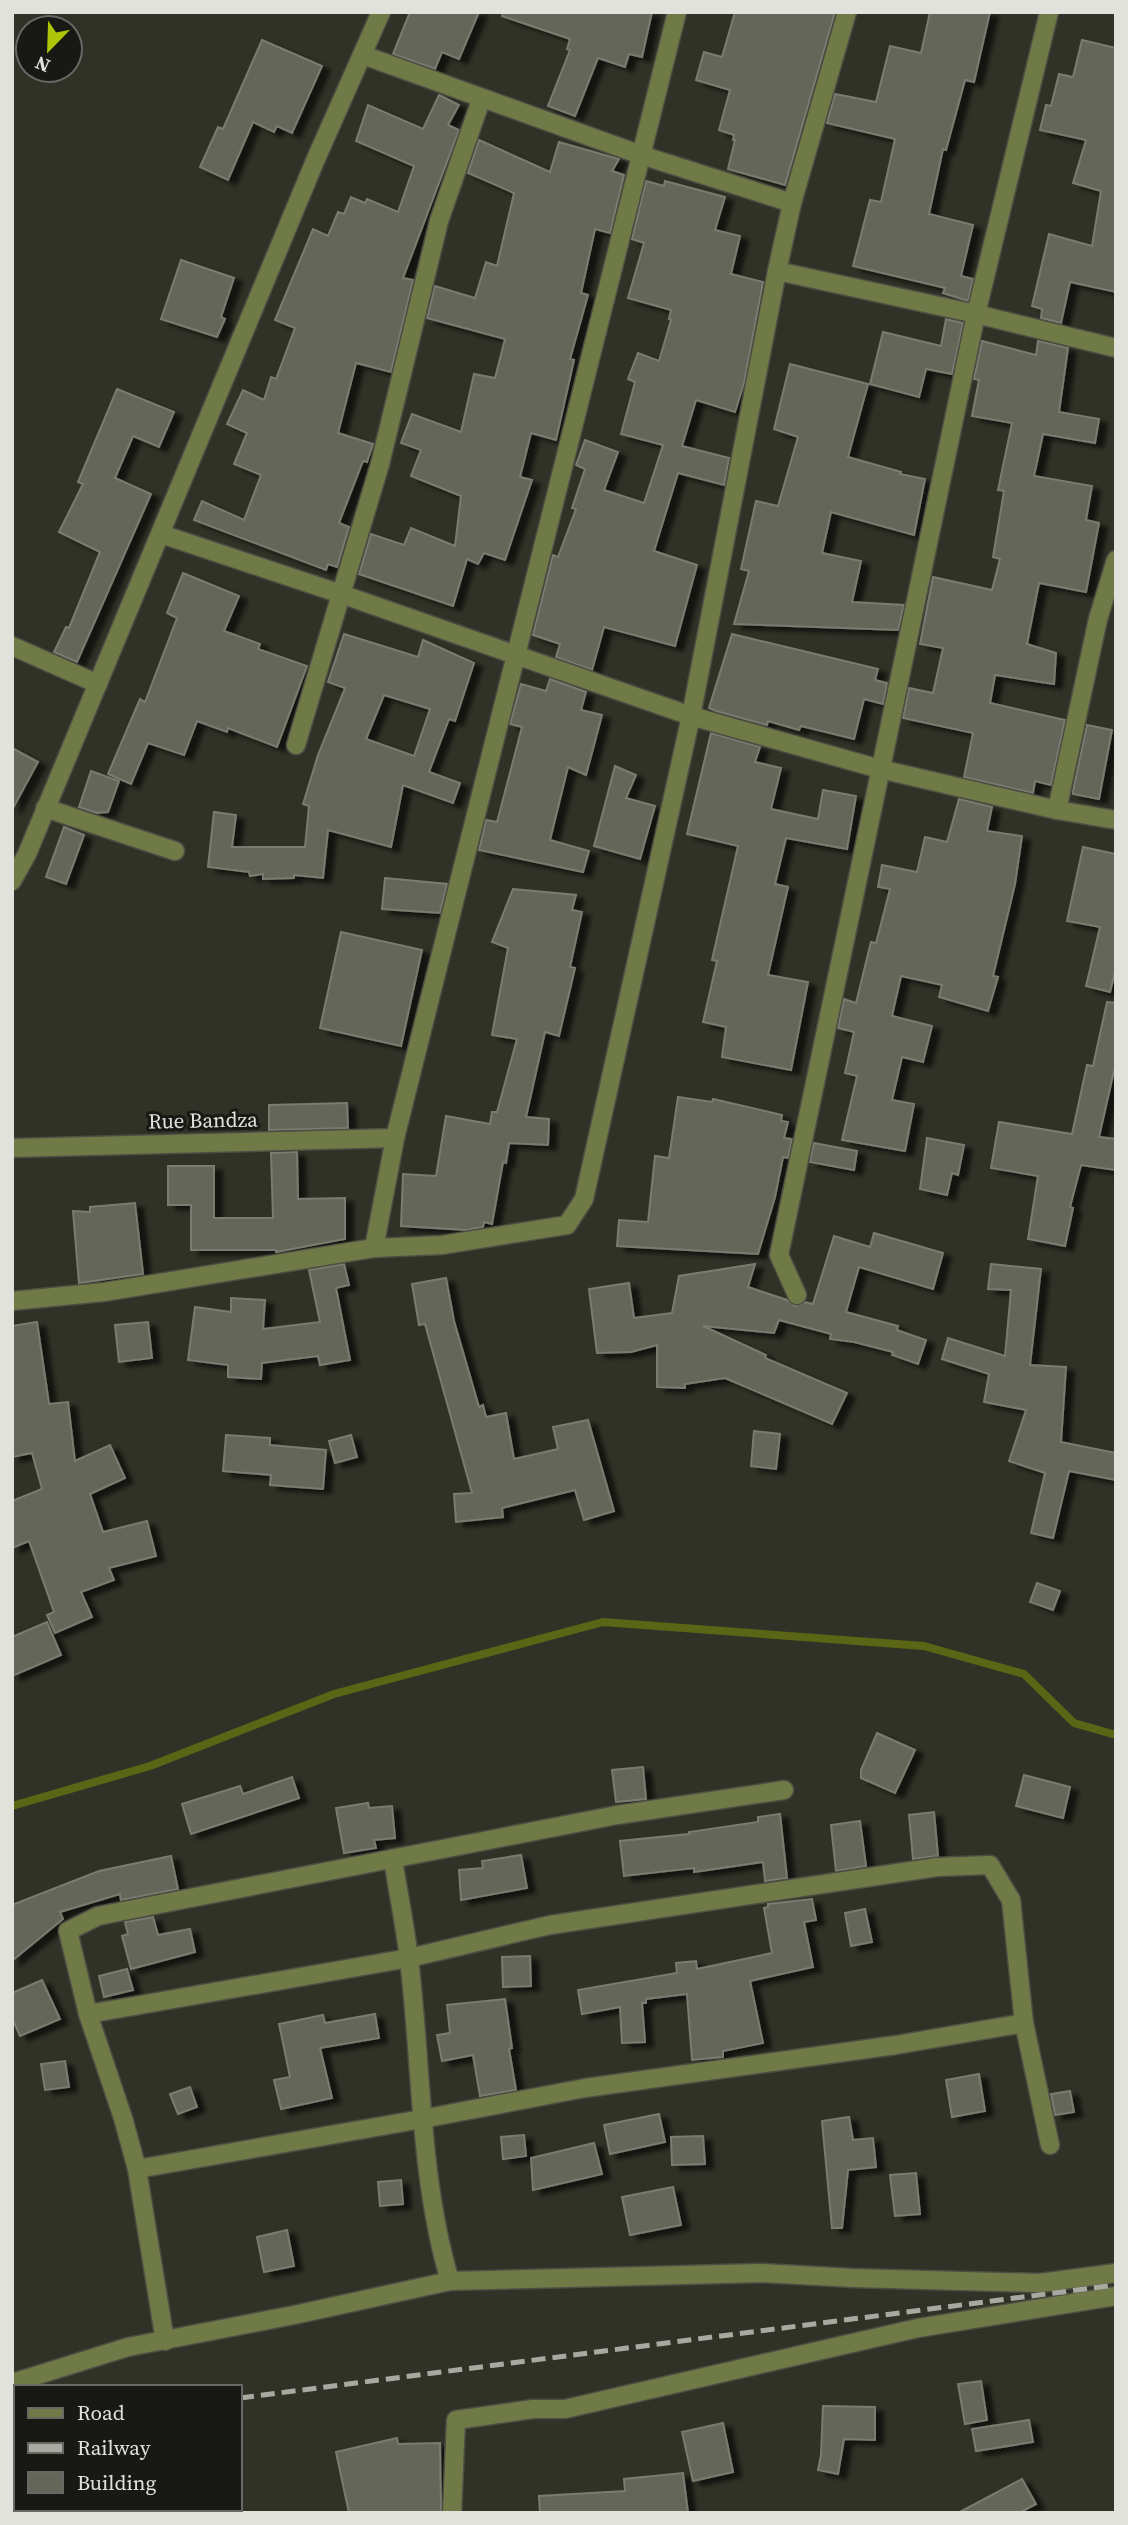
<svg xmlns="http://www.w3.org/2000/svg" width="1128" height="2525" font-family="'Source Serif 4',serif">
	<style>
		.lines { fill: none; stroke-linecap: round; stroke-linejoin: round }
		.stream { stroke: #5a6615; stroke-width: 8 }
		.building { fill: #636659; stroke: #797c6f; stroke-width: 2; fill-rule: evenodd; filter: url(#shadow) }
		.minor-casing { stroke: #4c4e44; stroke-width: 21 }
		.minor { stroke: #707a47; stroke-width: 18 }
		.rail { stroke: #a8aaa2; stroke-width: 5; stroke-dasharray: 14 7; stroke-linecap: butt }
		.labels { text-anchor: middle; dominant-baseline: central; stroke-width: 6; stroke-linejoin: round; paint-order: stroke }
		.street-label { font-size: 21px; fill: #e0e2db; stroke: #181914 }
	</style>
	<defs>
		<filter id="shadow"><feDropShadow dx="8" dy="4.5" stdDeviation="2" flood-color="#0009"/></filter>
	</defs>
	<rect width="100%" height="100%" fill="#303227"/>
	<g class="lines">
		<polyline class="stream" points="12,1806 150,1766 334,1694 603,1622 924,1646 1024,1674 1074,1723 1116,1735"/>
	</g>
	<g class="building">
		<polygon points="410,12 479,12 459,59 442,52 435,69 393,54"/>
		<polygon points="503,12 652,12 642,57 629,54 625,67 598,58 575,116 548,106 570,50 567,49 570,39 502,16"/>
		<polygon points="735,12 835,12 785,185 728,169 735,140 733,140 734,135 719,130 730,90 696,80 704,52 722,57"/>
		<polygon points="930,12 990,12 974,82 965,80 946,150 943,149 929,214 973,225 961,276 973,279 968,301 943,293 945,288 853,266 870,200 881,202 895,139 827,123 835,94 876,102 890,46 921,53"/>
		<polygon points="262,40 322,66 292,133 277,126 274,132 253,122 228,180 200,167 218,127 223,129"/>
		<polygon points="1082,40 1116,48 1116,292 1070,282 1061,323 1041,318 1042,309 1032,306 1049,234 1092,246 1101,191 1073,183 1086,140 1040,130 1046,105 1051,106 1059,74 1073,77"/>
		<polygon points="439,95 459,105 448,125 459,130 403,278 413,280 391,372 356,363 338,433 373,444 367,462 363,461 339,523 349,527 337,567 328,564 326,570 194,520 202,501 244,520 261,475 234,464 247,433 227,424 243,390 264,400 271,377 276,379 295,328 275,320 313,229 328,236 338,212 344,214 351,197 365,203 367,199 398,212 414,166 356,141 368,105 423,129"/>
		<polygon points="479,140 550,172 559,142 619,159 612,171 624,175 610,233 595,229 581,293 588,295 570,359 574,360 556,440 531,433 520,477 532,480 505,560 484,553 478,564 467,559 453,606 359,574 371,534 404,545 411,528 455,546 461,496 411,476 421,450 401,443 412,414 461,432 474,374 495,378 505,339 427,318 435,286 475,298 486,262 497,266 514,193 468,173"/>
		<polygon points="646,181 664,186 665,181 725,197 715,230 740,236 731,274 763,282 744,383 735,412 696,400 682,446 729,458 724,485 678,473 654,551 697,565 675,646 604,627 592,670 556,657 560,644 533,635 553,555 558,557 576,509 572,508 585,469 576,465 585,440 618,452 604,490 644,503 663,445 621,434 635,382 628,379 638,353 659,361 671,320 669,319 671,310 628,298 644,243 632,239"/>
		<polygon points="181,260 234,278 221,317 225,319 217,337 161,319"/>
		<polygon points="946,319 963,323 952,374 926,369 919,397 870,384 883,332 941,346"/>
		<polygon points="982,341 1036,355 1038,341 1068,348 1059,412 1099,419 1095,443 1043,434 1034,476 1092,486 1086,520 1099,523 1086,592 1039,583 1027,644 1056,653 1054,684 995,675 990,703 1065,720 1051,785 1035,781 1033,793 964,777 973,733 903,718 909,688 933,693 943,648 920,644 933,577 992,590 1000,559 993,557 1004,491 998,490 1012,423 972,416 979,380 974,379"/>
		<polygon points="790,364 868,384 848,457 901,472 900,474 925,479 914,535 831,512 822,553 861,561 852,602 904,605 898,630 734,624 749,571 741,569 756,501 778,506 798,437 774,429"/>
		<polygon points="117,389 174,412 159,447 133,436 115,478 151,494 77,662 54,652 66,627 69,628 100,552 59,532 83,484 78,482"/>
		<polygon points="183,573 239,596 224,631 260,644 258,649 307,666 277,747 228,728 227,732 197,721 184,755 148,743 131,784 108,774 140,699 145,702 177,618 167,613"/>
		<path d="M344 634 418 657 423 640 474 663 455 721 449 719 429 772 460 783 453 803 403 785 391 847 328 830 323 878 294 875V878L263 879V874L250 876 249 872 208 867 214 812 236 815 232 847H305L309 806 303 804 318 755 345 688 328 682ZM384 695 430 709 414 756 366 739Z"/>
		<polygon points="732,634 878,669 875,680 887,683 883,704 864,699 854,739 801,726 799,730 768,721 767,725 716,711 709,708"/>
		<polygon points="550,679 586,692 581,710 602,715 586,775 568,767 550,840 589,851 583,872 479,850 486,820 497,822 522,727 510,724 521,684 546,691"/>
		<polygon points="1087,725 1112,730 1099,799 1073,794 1073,791"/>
		<polygon points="711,733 760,747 755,762 781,768 771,809 818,819 823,790 856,796 847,849 786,838 775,884 788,887 768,975 808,982 791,1070 722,1057 726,1027 703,1022 717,961 712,960 738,846 687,834"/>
		<polygon points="12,748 38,762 12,810"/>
		<polygon points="615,766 636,775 626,798 655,806 640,859 594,846"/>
		<polygon points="91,771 119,781 108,812 97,813 79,807"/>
		<polygon points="959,799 992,807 987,831 1022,836 1015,884 993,976 998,977 988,1011 939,997 942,985 901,976 892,1016 932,1026 923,1062 902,1057 892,1100 914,1104 905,1151 842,1140 857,1076 845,1073 854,1032 838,1028 844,999 856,1003 871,942 876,943 890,889 878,887 882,865 917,872 925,837 947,842"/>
		<polygon points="64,827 84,835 66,884 46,877"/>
		<polygon points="1083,847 1116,854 1116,968 1110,992 1086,986 1100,927 1067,921"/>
		<polygon points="385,878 447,884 440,913 382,909"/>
		<polygon points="513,889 576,895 572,910 582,912 570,967 575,968 559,1036 545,1032 526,1117 549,1119 548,1145 509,1143 506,1163 503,1162 492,1224 484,1222 483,1227 466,1230 401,1226 403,1174 436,1176 446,1116 490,1124 492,1112 497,1112 517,1039 492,1035 508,948 492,942"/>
		<polygon points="341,932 422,950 401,1046 320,1028"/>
		<polygon points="1107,1002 1116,1003 1116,1062 1099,1137 1116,1139 1116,1170 1081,1165 1070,1207 1073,1208 1065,1246 1028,1239 1038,1176 991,1168 999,1122 1072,1134 1087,1065 1093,1066"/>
		<polygon points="678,1097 712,1102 713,1099 782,1115 781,1121 788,1122 784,1138 792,1139 788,1158 783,1157 775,1197 758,1254 617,1246 619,1220 648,1222 655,1156 669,1158"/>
		<polygon points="347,1103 348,1128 269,1130 269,1105"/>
		<polygon points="927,1138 964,1145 958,1175 952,1173 947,1195 920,1189"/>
		<polygon points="814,1143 857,1151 854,1170 810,1162"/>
		<polygon points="297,1152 298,1199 345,1198 345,1239 276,1252 276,1250 191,1250 191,1205 168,1205 168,1166 214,1166 214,1218 273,1218 271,1153"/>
		<polygon points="135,1203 143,1274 79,1283 73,1211 90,1212 90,1207"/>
		<polygon points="874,1233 943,1253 933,1289 859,1267 846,1312 898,1326 897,1330 926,1340 918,1364 892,1355 893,1352 854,1342 830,1339 831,1334 779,1320 774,1333 703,1326 766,1355 765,1358 847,1393 832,1424 725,1378 685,1384 685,1388 657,1387 657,1345 631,1352 597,1353 589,1289 629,1283 634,1318 672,1313 679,1276 755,1264 748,1287 787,1300 795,1306 805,1302 813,1304 834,1236 870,1247"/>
		<polygon points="344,1264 349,1285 336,1288 350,1360 320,1365 318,1356 262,1363 261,1379 228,1377 228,1365 188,1360 195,1307 231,1312 231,1298 265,1300 263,1329 320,1322 309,1270"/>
		<polygon points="991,1264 1041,1269 1030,1365 1066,1367 1061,1442 1116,1453 1116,1480 1069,1471 1053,1538 1031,1533 1045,1473 1009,1461 1026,1410 984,1402 989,1374 942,1359 948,1338 1005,1356 1011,1290 988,1289"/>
		<polygon points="446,1278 454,1321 479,1407 483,1405 486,1417 506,1413 514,1459 558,1449 553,1427 588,1420 614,1511 584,1520 575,1490 502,1508 503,1517 456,1522 454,1494 472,1493 425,1324 419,1325 412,1284"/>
		<polygon points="37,1322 49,1404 68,1402 75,1461 110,1445 125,1478 90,1494 103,1532 147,1521 156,1556 109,1568 114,1580 81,1592 92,1617 55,1633 47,1615 54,1612 29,1541 12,1548 12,1501 42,1489 32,1453 12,1457 12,1326"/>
		<polygon points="148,1322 152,1358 119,1362 115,1325"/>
		<polygon points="754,1431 780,1434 776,1469 751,1466"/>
		<polygon points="226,1435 270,1438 270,1445 326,1450 323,1489 270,1485 271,1475 223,1471"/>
		<polygon points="351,1435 357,1457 335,1463 329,1441"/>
		<polygon points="1037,1583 1060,1591 1053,1610 1030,1602"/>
		<polygon points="47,1622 61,1655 12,1676 12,1637"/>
		<polygon points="877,1733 915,1750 895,1793 861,1778 861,1770"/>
		<polygon points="643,1767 646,1799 616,1802 612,1770"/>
		<polygon points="1024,1775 1070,1787 1063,1818 1016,1806"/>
		<polygon points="292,1777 299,1798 191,1834 182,1804 240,1786 243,1794"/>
		<polygon points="368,1803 369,1808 392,1806 395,1838 374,1840 376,1848 344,1853 336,1808"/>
		<polygon points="934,1812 938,1856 913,1859 909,1815"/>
		<polygon points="780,1814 787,1878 765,1881 763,1862 694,1872 694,1868 624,1876 620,1841 689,1834 689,1832 758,1822 758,1817"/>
		<polygon points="860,1821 866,1866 836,1871 831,1825"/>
		<polygon points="521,1855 527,1888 461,1900 459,1870 483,1868 482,1861"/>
		<polygon points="171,1856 178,1889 121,1900 120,1894 60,1912 63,1919 12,1961 12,1905 99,1871"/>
		<polygon points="812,1899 816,1920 804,1922 813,1967 750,1981 763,2043 723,2051 723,2057 692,2060 687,1994 646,1999 646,2003 642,2003 645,2042 622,2043 620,2007 582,2014 578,1990 677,1973 676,1963 696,1961 697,1969 772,1953 764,1908 768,1907 768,1904"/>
		<polygon points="865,1909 872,1942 851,1946 845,1913"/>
		<polygon points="153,1917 158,1935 190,1929 195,1952 131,1969 122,1936 128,1934 125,1922"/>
		<polygon points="530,1956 531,1986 503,1987 502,1957"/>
		<polygon points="127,1969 133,1990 104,1997 99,1976"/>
		<polygon points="42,1980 60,2019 20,2036 12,2018 12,1993"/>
		<polygon points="505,1999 512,2048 509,2049 516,2090 480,2096 473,2055 442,2061 437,2035 450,2033 447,2005"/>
		<polygon points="375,2014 379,2038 320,2048 332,2098 281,2109 274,2080 290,2077 279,2024 323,2015 325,2023"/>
		<polygon points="65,2061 69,2087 45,2090 41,2064"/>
		<polygon points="979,2074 985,2111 952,2117 946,2080"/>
		<polygon points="190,2087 197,2107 178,2114 170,2094"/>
		<polygon points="1070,2091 1074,2112 1055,2115 1051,2094"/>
		<polygon points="659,2114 665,2142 610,2154 604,2125"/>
		<polygon points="849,2117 853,2140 873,2138 876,2167 848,2170 842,2228 832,2228 822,2121"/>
		<polygon points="524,2135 526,2156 503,2159 501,2137"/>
		<polygon points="703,2136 705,2164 672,2165 671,2137"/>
		<polygon points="594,2143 602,2174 533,2190 531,2158"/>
		<polygon points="916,2173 920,2214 895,2216 890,2175"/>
		<polygon points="401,2180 403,2204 380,2206 378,2182"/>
		<polygon points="673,2187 681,2225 630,2235 622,2197"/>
		<polygon points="287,2230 294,2266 264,2272 257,2237"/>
		<polygon points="981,2381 987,2420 965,2424 958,2384"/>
		<polygon points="823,2406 875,2407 875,2440 844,2439 838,2474 818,2470 821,2455"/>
		<polygon points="1029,2420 1033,2442 976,2451 972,2429"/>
		<polygon points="723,2423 733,2472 693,2481 682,2432"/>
		<polygon points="397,2438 398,2444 440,2443 441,2513 349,2513 336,2452"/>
		<polygon points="683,2473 688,2513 540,2513 539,2496 625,2491 624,2479"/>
		<polygon points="1022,2479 1036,2504 1019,2513 958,2513"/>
	</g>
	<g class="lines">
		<g class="minor-casing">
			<g id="minor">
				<polyline points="363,55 641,155 792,203"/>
				<polyline points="777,271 976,314 1116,348"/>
				<polyline points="161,534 341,594 691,716 880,769 1057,810 1116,820"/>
				<polyline points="12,646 98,684"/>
				<polyline points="296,745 380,464 439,221 481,100"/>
				<polyline points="45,808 175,851"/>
				<polyline points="1057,810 1098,619 1116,560"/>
				<polyline points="12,881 27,854 315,161 381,12"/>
				<polyline points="12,1148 395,1138"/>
				<polyline points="374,1248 395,1138 677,12"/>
				<polyline points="797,1295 779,1255 976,314 1049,12"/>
				<polyline points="12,1301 104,1292 374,1248 442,1245 567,1225 584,1199 691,716 777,271 792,203 847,12"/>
				<path d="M393 1859C398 1892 405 1925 409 1959 422 2066 419 2177 450 2281"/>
				<polyline points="88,2014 409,1958 550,1925 937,1867 990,1865 1011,1900 1024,2023 1050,2145"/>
				<polyline points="137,2169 422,2119 585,2088 896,2045 1024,2023"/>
				<polyline points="165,2341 137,2169 123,2118 88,2014 68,1931 98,1916 617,1815 784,1790"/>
				<polyline points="12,2383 128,2347 294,2315 450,2281 761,2273 853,2278 1040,2283 1116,2273"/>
				<polyline points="12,2486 16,2486"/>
				<polyline points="103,2509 104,2513"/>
				<polyline points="452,2513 456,2420 533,2409 565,2409 918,2328 1116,2296"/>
			</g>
		</g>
		<use href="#minor" class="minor"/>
		<g class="rail">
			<polyline points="240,2398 1116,2285"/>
			<polyline points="12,2427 16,2427"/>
		</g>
	</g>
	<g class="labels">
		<g class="street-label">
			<text transform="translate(203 1120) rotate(-1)">Rue Bandza</text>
		</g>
	</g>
	<rect width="1128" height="2525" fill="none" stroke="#e0e2db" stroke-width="28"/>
	<rect x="14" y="2385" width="228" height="126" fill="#181914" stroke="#686964" stroke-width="2"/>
	<rect x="28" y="2408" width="35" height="10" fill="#707a47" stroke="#686964" stroke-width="2"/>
	<text x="77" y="2420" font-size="21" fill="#e0e2db">Road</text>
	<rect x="28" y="2443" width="35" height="10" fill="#a8aaa2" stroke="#686964" stroke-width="2"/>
	<text x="77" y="2455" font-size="21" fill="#e0e2db">Railway</text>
	<rect x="28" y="2472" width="35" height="21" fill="#636659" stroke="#686964" stroke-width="2"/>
	<text x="77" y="2490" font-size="21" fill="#e0e2db">Building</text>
	<g transform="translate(49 49) rotate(203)"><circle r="33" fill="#181914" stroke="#686964" stroke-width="2"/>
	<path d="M0-5L12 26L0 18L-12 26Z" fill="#aec508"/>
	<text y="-10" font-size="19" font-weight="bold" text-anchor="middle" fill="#e0e2db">N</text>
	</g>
</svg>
